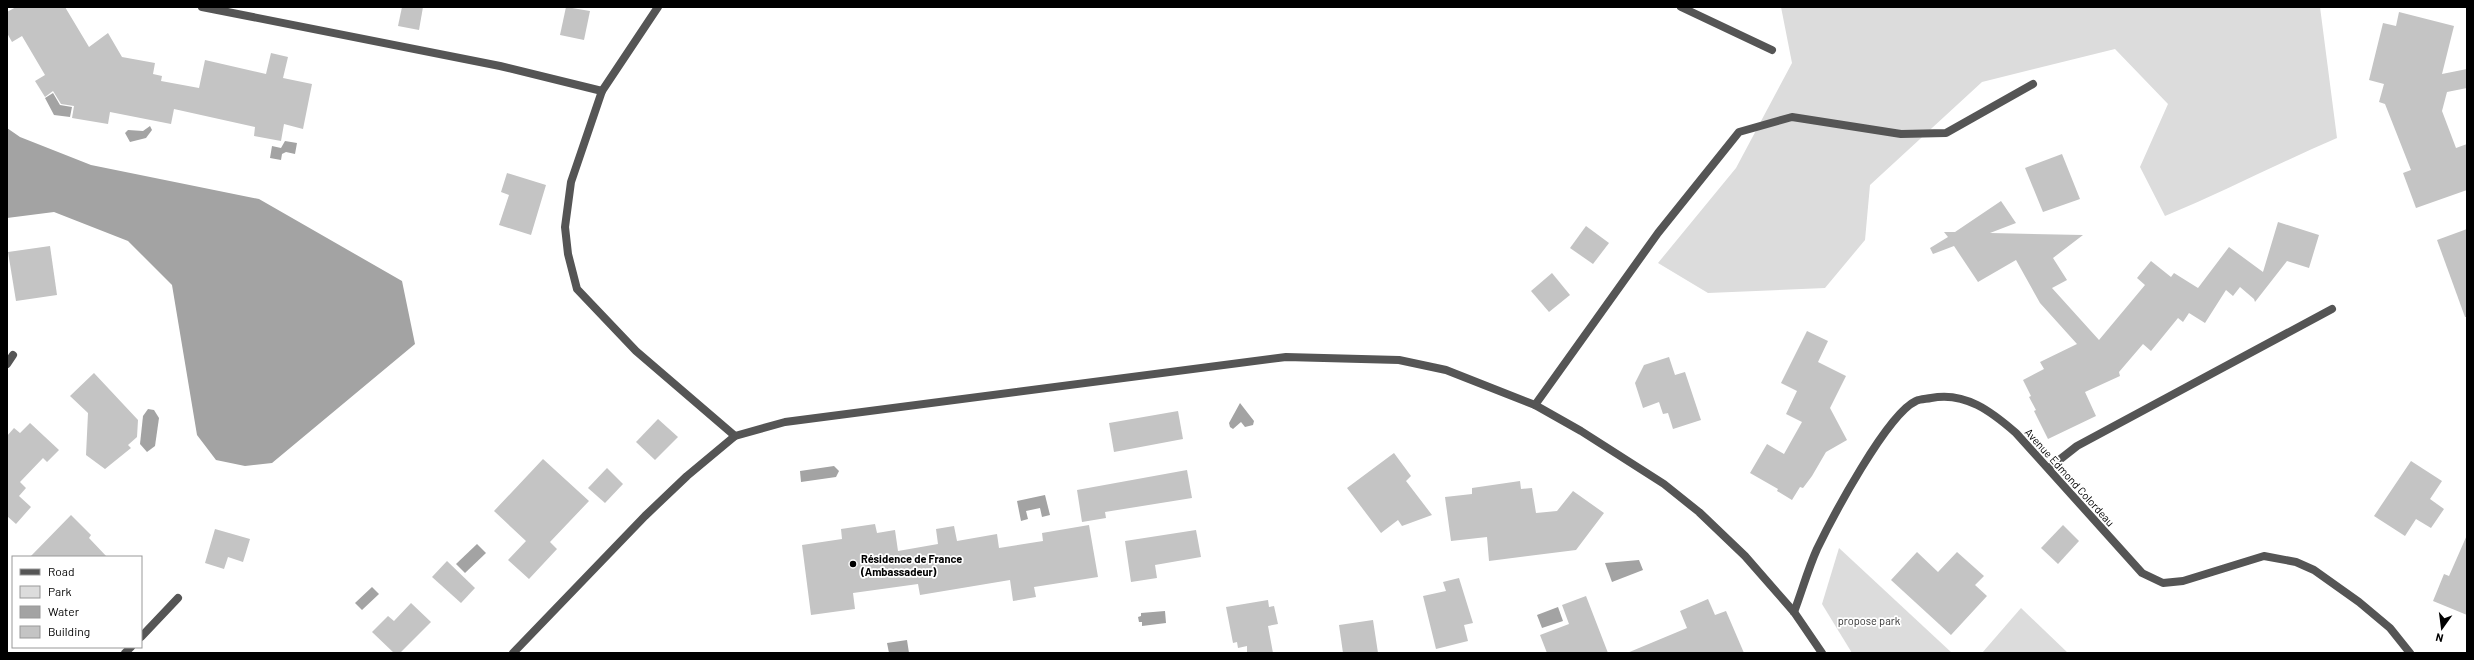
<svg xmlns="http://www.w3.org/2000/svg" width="2474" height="660" font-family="Barlow,sans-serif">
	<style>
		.green { fill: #dcdcdc }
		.water { fill: #a3a3a3 }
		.building { fill: #c4c4c4 }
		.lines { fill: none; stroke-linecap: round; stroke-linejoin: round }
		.service { stroke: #555; stroke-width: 8 }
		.minor { stroke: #555; stroke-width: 8 }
		.poi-dot { fill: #000; stroke: #fff; stroke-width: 1.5 }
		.labels { text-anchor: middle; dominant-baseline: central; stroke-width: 3.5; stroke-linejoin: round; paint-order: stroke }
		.street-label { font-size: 11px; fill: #000; stroke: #fff }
		.poi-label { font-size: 11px; font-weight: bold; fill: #000; stroke: #fff; text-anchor: start }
		.park-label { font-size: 11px; fill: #333; stroke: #fff }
	</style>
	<rect width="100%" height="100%" fill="#fff"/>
	<g class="green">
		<path d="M1781 7H2320L2337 138C2279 163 2223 192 2165 216L2140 167 2168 104 2115 49 1982 82 1870 185 1865 240 1825 288 1708 293 1658 263 1736 168 1792 63Z"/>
		<polygon points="1839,548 1952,653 1852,653 1822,604"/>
		<polygon points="2021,608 2068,653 1982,653"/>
	</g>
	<g class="water">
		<polygon points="53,93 60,105 72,107 70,117 54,115 45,98"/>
		<polygon points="150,126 152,130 146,138 130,142 125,133 128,130 143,131"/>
		<polygon points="7,128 20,137 91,165 259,199 402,281 415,344 272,463 245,466 216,460 197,435 172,285 128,241 54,212 7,218"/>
		<polygon points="285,141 297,143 295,154 286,152 282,154 281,160 270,158 272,146 281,148"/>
		<polygon points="1240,403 1254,421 1253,425 1245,427 1241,422 1233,429 1230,427 1229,423"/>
		<polygon points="148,409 154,410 159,418 155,446 147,452 140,444 143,416"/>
		<polygon points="834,466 839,471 836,477 801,482 800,471"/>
		<polygon points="1045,495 1050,515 1042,517 1040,508 1026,511 1028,519 1021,521 1017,501"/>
		<polygon points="477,544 486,553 465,573 456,564"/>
		<polygon points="1639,560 1643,570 1612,582 1605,563"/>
		<polygon points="372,587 379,594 362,610 355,603"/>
		<polygon points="1558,607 1563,621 1542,628 1537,615"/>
		<polygon points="1165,611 1166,623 1142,626 1142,622 1139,622 1138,617 1141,616 1141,613"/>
		<polygon points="907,640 909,653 889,653 887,643"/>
	</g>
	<g class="building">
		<polygon points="16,7 65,7 89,47 108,33 122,57 155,63 153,74 162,76 161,81 199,88 205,60 266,74 271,53 288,57 283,78 312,84 303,129 284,124 281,141 254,136 255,127 174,109 171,124 110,112 108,124 72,118 74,106 61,104 53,91 45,97 35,81 45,75 22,36 12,42 7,33 7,12"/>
		<polygon points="402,7 423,7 419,30 398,26"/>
		<polygon points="566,7 590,11 584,40 560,35"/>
		<polygon points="2399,12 2454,26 2442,74 2467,69 2467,88 2447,92 2442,111 2456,148 2467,144 2467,190 2416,208 2403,173 2411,170 2385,104 2379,102 2384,84 2369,80 2383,23 2396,26"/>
		<polygon points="2062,154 2080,199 2043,212 2025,168"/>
		<polygon points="507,173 546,185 531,235 499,225 509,195 501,192"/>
		<polygon points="2001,201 2016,223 1990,233 2083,235 2053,258 2067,280 2052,288 2099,340 2145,285 2137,278 2151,261 2171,277 2174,273 2198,288 2229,247 2263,272 2278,222 2319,235 2309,268 2287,261 2255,302 2254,299 2240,287 2233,296 2226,290 2205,323 2189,313 2183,322 2178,318 2151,351 2143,344 2119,372 2120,376 2085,392 2096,416 2048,439 2034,411 2036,410 2029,397 2031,396 2023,380 2044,369 2040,362 2077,344 2040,303 2016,260 1978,282 1954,246 1933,254 1930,248 1948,237 1944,232 1955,232"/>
		<polygon points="1586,226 1609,243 1593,264 1570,248"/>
		<polygon points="2467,229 2467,317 2465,317 2437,240"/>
		<polygon points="50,246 57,295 16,301 8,252"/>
		<polygon points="1552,273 1570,295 1549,312 1531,291"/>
		<polygon points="1807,331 1828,341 1818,362 1846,376 1830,408 1847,440 1826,452 1812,476 1803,488 1800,487 1792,500 1777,491 1778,489 1750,473 1767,444 1784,454 1802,422 1786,414 1797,391 1781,383"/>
		<polygon points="1669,357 1675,375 1685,372 1701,420 1673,429 1668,413 1663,414 1659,402 1643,408 1635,383 1644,365"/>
		<polygon points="94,373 138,420 137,437 128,445 131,448 105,469 86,455 88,413 70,396"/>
		<polygon points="1178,411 1183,439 1114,452 1109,423"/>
		<polygon points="658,419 678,437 655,460 636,442"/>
		<polygon points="30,423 59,450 47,462 43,458 20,482 26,488 19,496 31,507 16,524 7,516 7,436 14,428 20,433"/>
		<polygon points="1394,453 1411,476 1406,481 1432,515 1402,526 1398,520 1381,533 1347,488"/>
		<polygon points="543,459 589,501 550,542 557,549 529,579 508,560 526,541 494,511"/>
		<polygon points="2411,461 2442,481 2430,499 2444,509 2431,528 2416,519 2405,536 2374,516"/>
		<polygon points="607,468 623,484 605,503 588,488"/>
		<polygon points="1187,470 1192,498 1105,512 1106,518 1082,522 1077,490"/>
		<polygon points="1520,481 1521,489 1532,488 1536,513 1557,511 1573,491 1604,513 1576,550 1489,561 1487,537 1451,541 1445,497 1472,494 1472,488"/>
		<polygon points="71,515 91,535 89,538 107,557 30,557"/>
		<polygon points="875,524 877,533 895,530 898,551 938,544 936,529 954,526 957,541 997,534 999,548 1043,541 1042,533 1089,525 1098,577 1034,587 1036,597 1013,601 1010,580 920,595 918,584 853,593 855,609 811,615 802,545 842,539 841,529"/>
		<polygon points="2063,525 2079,541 2058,564 2041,548"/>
		<polygon points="215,529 250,539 243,562 228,557 224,569 205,563"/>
		<polygon points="1196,530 1201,557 1155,565 1157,578 1131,582 1125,541"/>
		<polygon points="2467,535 2467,615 2433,601 2444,574 2449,576"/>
		<polygon points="1917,552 1938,572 1957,552 1984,576 1975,585 1987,596 1951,635 1891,580"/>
		<polygon points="447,561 475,588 461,603 432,577"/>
		<polygon points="1459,578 1473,623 1464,625 1468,641 1436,649 1423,596 1446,591 1443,582"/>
		<polygon points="1586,596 1608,653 1547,653 1540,635 1569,624 1562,605"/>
		<polygon points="1708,599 1715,615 1726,611 1744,653 1627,653 1687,628 1680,611"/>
		<polygon points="1268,600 1269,607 1274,606 1278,624 1268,626 1273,653 1247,653 1247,646 1238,648 1237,642 1233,643 1226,607"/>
		<polygon points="411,603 431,622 400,653 394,653 372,632 388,616 394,621"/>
		<polygon points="1373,620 1378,653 1343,653 1339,625"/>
	</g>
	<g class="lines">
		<polyline class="service" points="1681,7 1772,50"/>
		<g class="minor">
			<polyline points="202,7 500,66 602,91"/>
			<polyline points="658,7 602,91 571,182 565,227 568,254 577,289 636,351 735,436"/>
			<polyline points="7,364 13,355"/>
			<polyline points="1535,405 1658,233 1739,132 1792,117 1901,134 1946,133 2033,84"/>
			<polyline points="2049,468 2077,446 2332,309"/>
			<path d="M1794 612C1802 591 1808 569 1817 549 1832 518 1887 414 1916 401 1920 399 1926 399 1931 398 1965 391 1992 412 2016 433L2142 573 2163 583 2183 581 2264 556 2296 562 2314 570 2359 602 2390 628 2410 653"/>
			<polyline points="141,637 178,598"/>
			<polyline points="125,653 131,647"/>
			<polyline points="513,653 645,516 687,476 735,436 785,422 1286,357 1399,360 1446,370 1535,405 1581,431 1664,484 1699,512 1745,556 1794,612 1822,653"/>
		</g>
	</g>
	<circle class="poi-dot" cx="853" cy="564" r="4"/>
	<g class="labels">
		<g class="street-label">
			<text transform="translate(2070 477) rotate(48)">Avenue Edmond Colordeau</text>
		</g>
		<g class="poi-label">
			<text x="861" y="558">Résidence de France<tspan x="861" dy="13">(Ambassadeur)</tspan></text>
		</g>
		<g class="park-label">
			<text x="1869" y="620">propose park</text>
		</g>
	</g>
	<rect width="2474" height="660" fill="none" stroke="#000000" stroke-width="16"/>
	<rect x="12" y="556" width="130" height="92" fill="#ffffff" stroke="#999999"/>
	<rect x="20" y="569" width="20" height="6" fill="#555555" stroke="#999999"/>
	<text x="48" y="576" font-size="12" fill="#000000">Road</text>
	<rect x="20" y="586" width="20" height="12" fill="#dcdcdc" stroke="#999999"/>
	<text x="48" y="596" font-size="12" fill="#000000">Park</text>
	<rect x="20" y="606" width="20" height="12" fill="#a3a3a3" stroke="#999999"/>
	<text x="48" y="616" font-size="12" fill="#000000">Water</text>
	<rect x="20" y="626" width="20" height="12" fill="#c4c4c4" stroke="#999999"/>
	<text x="48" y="636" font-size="12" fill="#000000">Building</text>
	<g transform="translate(2442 628) rotate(194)" stroke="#ffffff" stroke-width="3" paint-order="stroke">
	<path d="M0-3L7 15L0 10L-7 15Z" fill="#000000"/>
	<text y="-6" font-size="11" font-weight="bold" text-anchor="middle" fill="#000000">N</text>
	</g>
</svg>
